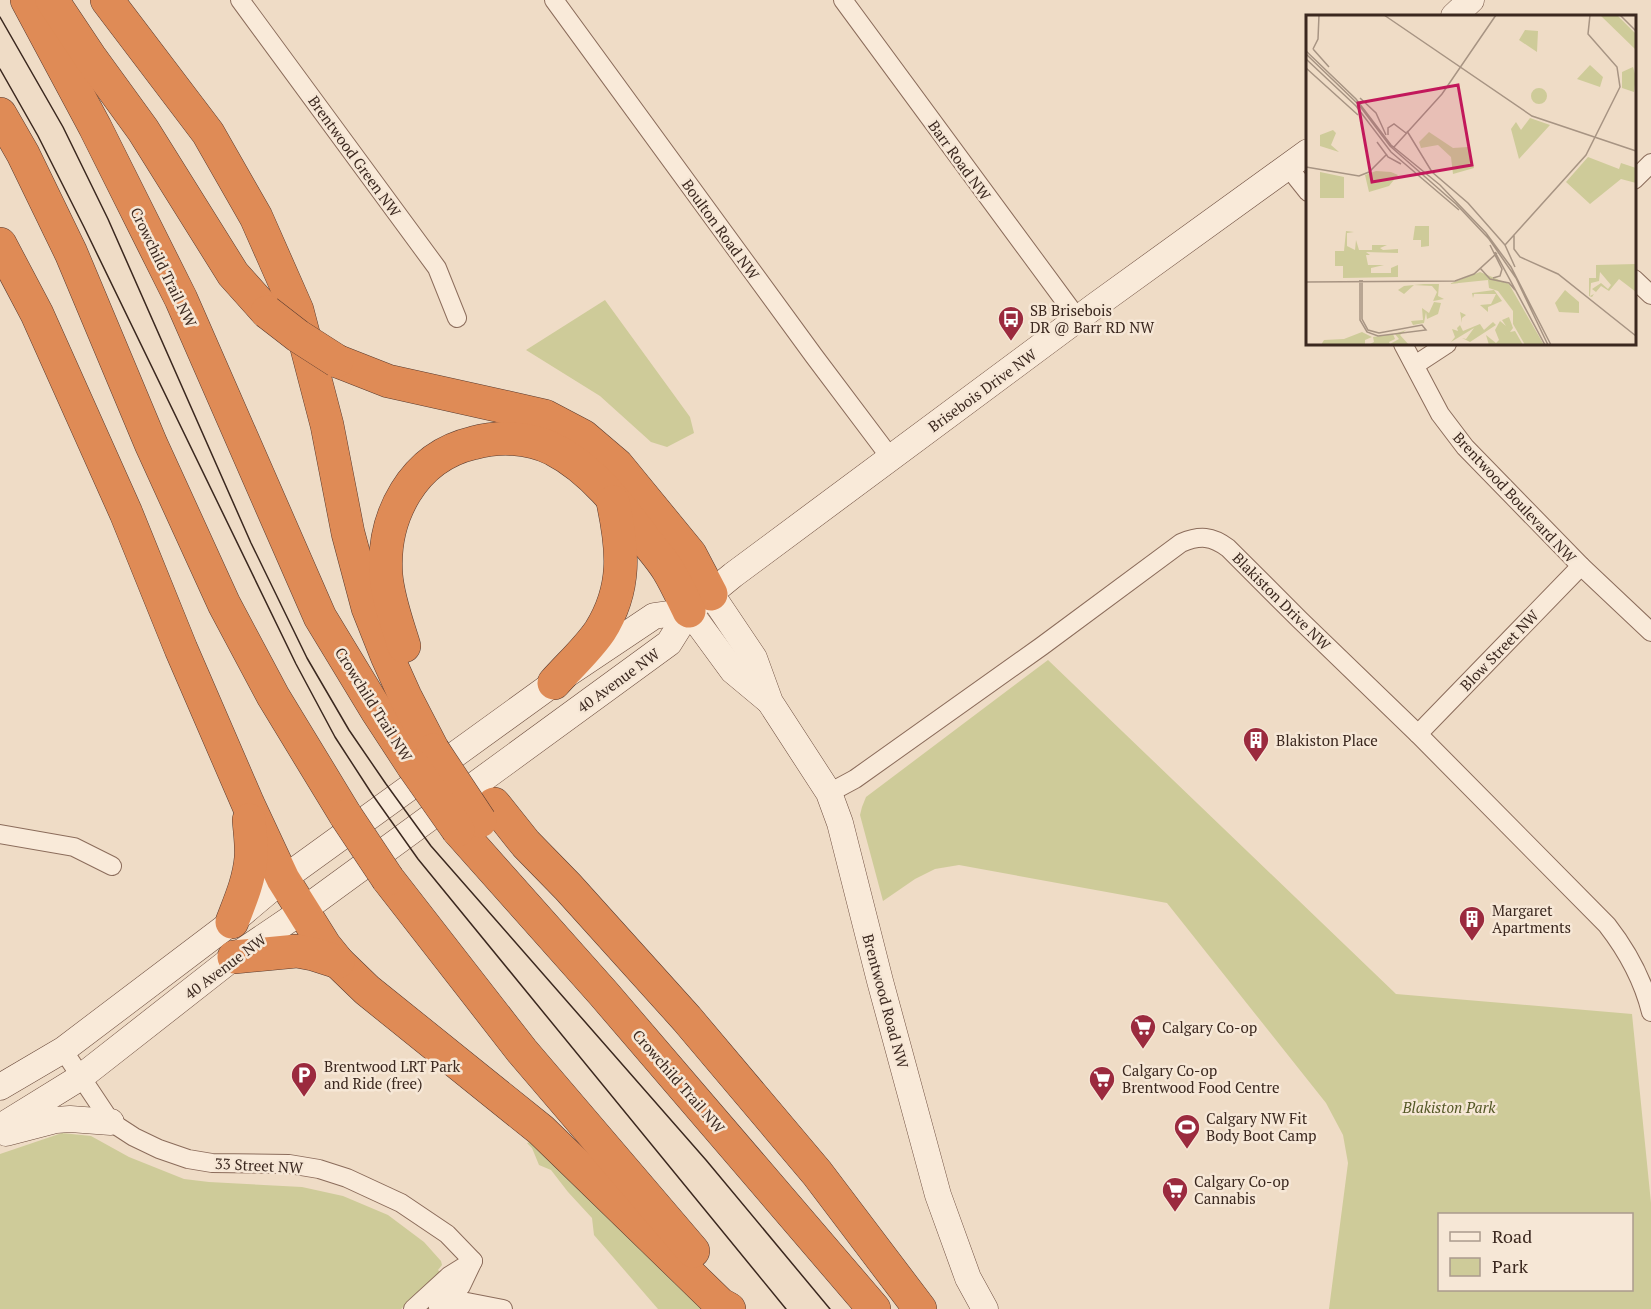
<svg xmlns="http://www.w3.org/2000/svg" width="1651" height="1309" font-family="'PT Serif',serif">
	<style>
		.green { fill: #cecb99; fill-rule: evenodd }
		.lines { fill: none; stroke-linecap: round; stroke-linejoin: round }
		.street-casing { stroke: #8b6c5b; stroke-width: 20 }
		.secondary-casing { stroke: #6d4d3e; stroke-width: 27 }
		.highway-casing { stroke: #593b2f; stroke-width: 34 }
		.street { stroke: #f9ead9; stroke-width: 18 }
		.secondary { stroke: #f9ead9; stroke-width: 26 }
		.highway { stroke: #df8b56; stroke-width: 33 }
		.tram { stroke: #3b281f; stroke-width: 1.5 }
		.highway-bridge-casing { stroke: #593b2f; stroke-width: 34; stroke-linecap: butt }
		.highway-bridge { stroke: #df8b56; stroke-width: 33 }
		.labels { text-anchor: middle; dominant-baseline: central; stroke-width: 5; stroke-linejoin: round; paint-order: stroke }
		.street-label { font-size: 15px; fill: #3b281f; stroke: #f6e7d6 }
		.poi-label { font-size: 15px; fill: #3b281f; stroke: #f6e7d6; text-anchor: start }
		.park-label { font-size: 15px; font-style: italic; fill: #535725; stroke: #f6e7d6 }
		.inset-road { fill: none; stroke: #a79483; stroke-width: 1.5 }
		.view { fill: #c2185b; fill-opacity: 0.15; stroke: #c2185b; stroke-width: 3 }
		.inset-edge { fill: none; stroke: #3b281f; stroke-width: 3 }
	</style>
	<rect width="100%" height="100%" fill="#efdcc6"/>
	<g class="green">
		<polygon points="605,300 690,417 694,433 667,447 651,442 600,396 526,350"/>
		<path d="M1048 660 1396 994 1632 1014 1651 1203V1309H1329L1348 1163 1343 1135 1326 1103 1167 903 959 865 935 869 915 879 883 901 860 815 862 807 866 797ZM1440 1214H1632V1290H1440Z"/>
		<polygon points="62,1133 91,1136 129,1157 184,1179 209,1182 302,1187 343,1196 388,1215 424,1242 441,1261 442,1265 438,1270 441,1273 401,1309 0,1309 0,1154"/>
		<polygon points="532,1141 707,1309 658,1309 594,1235 592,1218 568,1192 551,1170 539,1165 532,1148 527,1143"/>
	</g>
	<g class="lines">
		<g class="street-casing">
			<g id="street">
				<polyline points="240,0 437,268 457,318"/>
				<polyline points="554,0 814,356 890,457"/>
				<polyline points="843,0 1078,319"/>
				<polyline points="1288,167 1308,192"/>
				<polyline points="1634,180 1651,163"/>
				<polyline points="1634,279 1651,295"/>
				<polyline points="1403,344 1440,414 1465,447 1581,566 1651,632"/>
				<polyline points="1415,365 1447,344"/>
				<polyline points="1418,734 1581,566"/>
				<path d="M829 793 855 779 1042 646 1181 543C1200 535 1212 536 1228 548L1300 620 1418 734 1607 925C1628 952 1643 980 1651 1012"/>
				<polyline points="0,834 74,847 112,866"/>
				<polyline points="63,1050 111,1122 134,1137 159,1149 188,1159 212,1163 289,1164 319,1169 347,1178 401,1203 447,1234 473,1261"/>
				<polyline points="440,1306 467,1302 503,1309"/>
				<polyline points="438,1307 461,1286 472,1263"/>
				<polyline points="413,1309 449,1276 473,1261"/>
			</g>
		</g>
		<g class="secondary-casing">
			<g id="secondary">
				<polyline points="1454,16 1471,0"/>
				<polyline points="711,594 754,658 770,702 829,793 840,823 880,981 938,1195 968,1278 985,1309"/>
				<polyline points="689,611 733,671 769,701"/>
				<polyline points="0,1087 63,1050 232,922 283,879 554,683 654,616 689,611"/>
				<polyline points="0,1127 81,1077 234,957 302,911 669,643 689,611 733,575 1095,306 1308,152"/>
				<polyline points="6,1133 56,1120 70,1119 111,1122"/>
			</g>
		</g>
		<g class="highway-casing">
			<g id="highway">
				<polyline points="27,0 95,127 181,299 320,617 377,711 413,766"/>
				<polyline points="52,0 90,57 143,130 233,274 267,312"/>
				<polyline points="107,0 208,133 256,217 297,310 327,425 348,533 368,608 387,656 405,696 433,750"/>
				<polyline points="0,114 23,154 71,253 151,444 224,604 273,696 346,816"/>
				<polyline points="0,244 37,314 126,513 181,649 248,804 283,879 325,946 338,962 367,990 541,1130 720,1304 729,1309"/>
				<polyline points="337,361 388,381 545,416 583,436 617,465 690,554 711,594"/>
				<path d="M404 646C397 623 388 599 386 575 382 516 413 457 473 443 499 436 528 437 553 449 592 469 621 507 646 541 654 551 662 560 668 570 676 583 682 597 689 611"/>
				<path d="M554 683C569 666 587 650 600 631 627 588 623 549 613 502"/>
				<polyline points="494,804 526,844 568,887 687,1019 817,1173 920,1309"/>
				<polyline points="458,830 603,993 874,1309"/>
				<polyline points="388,879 522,1051 693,1251"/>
				<path d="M232 922C240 901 249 881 251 858 252 846 250 833 249 820"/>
				<polyline points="234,957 297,951 313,954 338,962"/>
			</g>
		</g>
		<use href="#street" class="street"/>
		<use href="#secondary" class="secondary"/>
		<use href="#highway" class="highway"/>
		<g class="tram">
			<polyline points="0,17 63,127 108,219 251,543 307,658 349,730 386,784 431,846 706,1160 830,1309"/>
			<polyline points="0,69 38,136 84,227 296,664 335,737 372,794 418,859 786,1309"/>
		</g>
		<g class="highway-bridge-casing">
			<g id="highway-bridge">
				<polyline points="267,312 298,336 337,361"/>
				<polyline points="433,750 480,821"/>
				<polyline points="413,766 458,830"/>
				<polyline points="346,816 388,879"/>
			</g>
		</g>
		<use href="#highway-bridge" class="highway-bridge"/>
	</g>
	<defs>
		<g id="bus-pin" transform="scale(1.35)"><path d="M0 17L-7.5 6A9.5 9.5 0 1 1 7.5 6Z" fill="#9b2a3e" stroke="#f6e7d6"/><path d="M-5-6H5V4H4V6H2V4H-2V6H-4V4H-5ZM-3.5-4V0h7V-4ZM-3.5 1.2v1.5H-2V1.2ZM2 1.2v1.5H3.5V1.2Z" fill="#fff"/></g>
		<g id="building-pin" transform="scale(1.35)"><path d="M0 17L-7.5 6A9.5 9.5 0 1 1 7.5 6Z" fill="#9b2a3e" stroke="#f6e7d6"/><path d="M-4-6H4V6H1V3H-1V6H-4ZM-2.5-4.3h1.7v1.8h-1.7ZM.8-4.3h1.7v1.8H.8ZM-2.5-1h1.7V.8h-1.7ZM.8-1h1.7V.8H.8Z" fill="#fff"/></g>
		<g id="supermarket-pin" transform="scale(1.35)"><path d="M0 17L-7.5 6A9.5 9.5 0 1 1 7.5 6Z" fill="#9b2a3e" stroke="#f6e7d6"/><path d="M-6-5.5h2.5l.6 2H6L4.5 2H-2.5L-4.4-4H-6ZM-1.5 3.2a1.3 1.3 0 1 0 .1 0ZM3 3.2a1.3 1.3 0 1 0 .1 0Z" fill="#fff"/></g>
		<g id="parking-pin" transform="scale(1.35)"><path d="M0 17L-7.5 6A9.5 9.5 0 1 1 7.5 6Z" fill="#9b2a3e" stroke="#f6e7d6"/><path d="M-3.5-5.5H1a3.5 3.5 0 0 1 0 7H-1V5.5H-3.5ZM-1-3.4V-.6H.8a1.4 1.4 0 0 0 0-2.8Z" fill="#fff"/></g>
		<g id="stadium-pin" transform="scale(1.35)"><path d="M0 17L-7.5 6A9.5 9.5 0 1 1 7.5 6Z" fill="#9b2a3e" stroke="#f6e7d6"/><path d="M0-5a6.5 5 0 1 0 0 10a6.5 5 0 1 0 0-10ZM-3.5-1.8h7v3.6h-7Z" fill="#fff"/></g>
	</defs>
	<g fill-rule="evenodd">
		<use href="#bus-pin" x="1011" y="319"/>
		<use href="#building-pin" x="1256" y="740"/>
		<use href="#building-pin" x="1472" y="919"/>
		<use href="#supermarket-pin" x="1143" y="1027"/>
		<use href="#parking-pin" x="304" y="1075"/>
		<use href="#supermarket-pin" x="1102" y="1079"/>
		<use href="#stadium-pin" x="1187" y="1127"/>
		<use href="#supermarket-pin" x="1175" y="1190"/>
	</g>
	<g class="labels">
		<g class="street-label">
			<text transform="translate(355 156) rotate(54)">Brentwood Green NW</text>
			<text transform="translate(960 160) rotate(54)">Barr Road NW</text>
			<text transform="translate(721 229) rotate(54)">Boulton Road NW</text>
			<text transform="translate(164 267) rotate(64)">Crowchild Trail NW</text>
			<text transform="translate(982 390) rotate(-36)">Brisebois Drive NW</text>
			<text transform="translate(1515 497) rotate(47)">Brentwood Boulevard NW</text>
			<text transform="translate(1282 601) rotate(45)">Blakiston Drive NW</text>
			<text transform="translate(1499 650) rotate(-46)">Blow Street NW</text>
			<text transform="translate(618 680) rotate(-36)">40 Avenue NW</text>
			<text transform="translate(374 704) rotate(58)">Crowchild Trail NW</text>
			<text transform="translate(225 966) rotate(-37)">40 Avenue NW</text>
			<text transform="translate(886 1001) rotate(75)">Brentwood Road NW</text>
			<text transform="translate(679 1081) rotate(49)">Crowchild Trail NW</text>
			<text transform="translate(259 1165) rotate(3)">33 Street NW</text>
		</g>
		<g class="poi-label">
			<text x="1030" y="310">SB Brisebois<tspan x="1030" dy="17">DR @ Barr RD NW</tspan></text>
			<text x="1276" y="740">Blakiston Place</text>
			<text x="1492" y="910">Margaret<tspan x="1492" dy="17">Apartments</tspan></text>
			<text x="1162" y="1027">Calgary Co-op</text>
			<text x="324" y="1066">Brentwood LRT Park<tspan x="324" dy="17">and Ride (free)</tspan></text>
			<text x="1122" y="1070">Calgary Co-op<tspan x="1122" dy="17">Brentwood Food Centre</tspan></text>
			<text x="1206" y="1118">Calgary NW Fit<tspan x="1206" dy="17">Body Boot Camp</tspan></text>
			<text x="1194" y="1181">Calgary Co-op<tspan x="1194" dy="17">Cannabis</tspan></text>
		</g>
		<g class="park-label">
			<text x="1449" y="1107">Blakiston Park</text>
		</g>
	</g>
	<g transform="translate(1306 15)">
		<rect width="330" height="330" fill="#efdcc6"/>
		<path d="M294 0H311L330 19V35ZM219 15 232 16 231 37 213 25ZM284 50 297 62 294 72 271 64ZM327 52 330 62 328 77 316 73V57ZM225 81a8 8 0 1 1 16 0a8 8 0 1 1-16 0ZM224 103 244 110 213 144 205 114 210 107 215 115ZM27 115 30 118 25 130 33 137 14 131V120ZM123 117 147 133 162 132 168 153 147 159 145 142 132 130 115 133 113 127ZM282 142 313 154 315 148 330 153V168L315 164 284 189 260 167ZM70 156 85 157 92 160 83 171 63 177 59 160ZM14 157 38 162V183H14ZM109 211H123V231L115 232V225H107ZM40 216 48 217 41 218V231L49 235 50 225 53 235H66V230H81L74 233 77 235 92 234V238L60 237 64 240H60L62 250H78L65 253V258H85V253L92 250V262L37 263V251H29V236H38ZM330 249V277L313 264 303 276 295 271 290 277 286 274 295 268 302 274 305 270 294 257 293 266 285 268 284 281 288 279 286 282 283 281V263H290V250ZM174 257 203 269 238 330H219L207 309V296L192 276 183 273 182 265 143 269ZM118 269H133L132 281 138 284 127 286 131 277 126 271 108 270 98 279 92 275 98 271ZM188 275 196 286 182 292V297L174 290 185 289 190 279H168L167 283 166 278ZM259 275 273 287V298L253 297 249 288ZM128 287 135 288 132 299 121 304 120 297 118 308 107 310 105 306 117 305 116 293 123 298ZM154 297 160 300 156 303V308L154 310 157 316 174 309 178 315 187 307 190 310 164 327 156 323 160 324 168 313 145 327 149 322 146 314 152 316 151 313 156 308ZM203 302 207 313 204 317 209 316 217 330H183L180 320 190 328 193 325 189 315 194 306 200 311 196 305ZM100 315 94 320 103 330H62L68 327 67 322 87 319 89 324 83 327 84 329 93 324 89 319ZM56 317 66 322 59 325V330H15L18 325 38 324Z" fill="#cecb99"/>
		<path class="inset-road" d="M78 0 226 101 330 136M314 0 330 16M7 34 12 24 13 0M7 34 23 52M0 36 50 84 85 130 134 170 180 218 205 252 245 330M0 39 53 90 84 131 150 189 183 224 210 263 242 330M0 44 50 91 85 137 153 195M0 53 52 100M54 83 70 98 80 120M101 116 126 157 162 188 199 230M82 120V113L88 109 100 118M71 127 82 142 95 149M88 132 136 79 190 0M0 152 53 161 63 157 81 139M208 220V234L214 242 252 259 330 321M184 230 196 254 194 261 187 263M199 230 280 140 314 72 311 52 282 19 284 0M199 230 209 252M189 237 239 330M174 253 184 264 203 268 209 275M54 265V305L61 317 72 321 120 315 116 310 73 318 62 315 56 304V265M0 267 149 266 168 259 191 238"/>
		<path class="view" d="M152 70 166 150 66 167 52 88Z"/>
		<rect width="330" height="330" class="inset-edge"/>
	</g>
	<rect x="1438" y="1213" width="195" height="78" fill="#f6e7d6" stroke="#ab9b8d" stroke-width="1.5"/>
	<rect x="1450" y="1232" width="30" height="9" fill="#f9ead9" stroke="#ab9b8d" stroke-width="1.5"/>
	<text x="1492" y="1243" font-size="18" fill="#3b281f">Road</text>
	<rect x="1450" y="1258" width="30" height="18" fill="#cecb99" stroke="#ab9b8d" stroke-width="1.5"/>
	<text x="1492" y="1273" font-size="18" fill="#3b281f">Park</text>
</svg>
